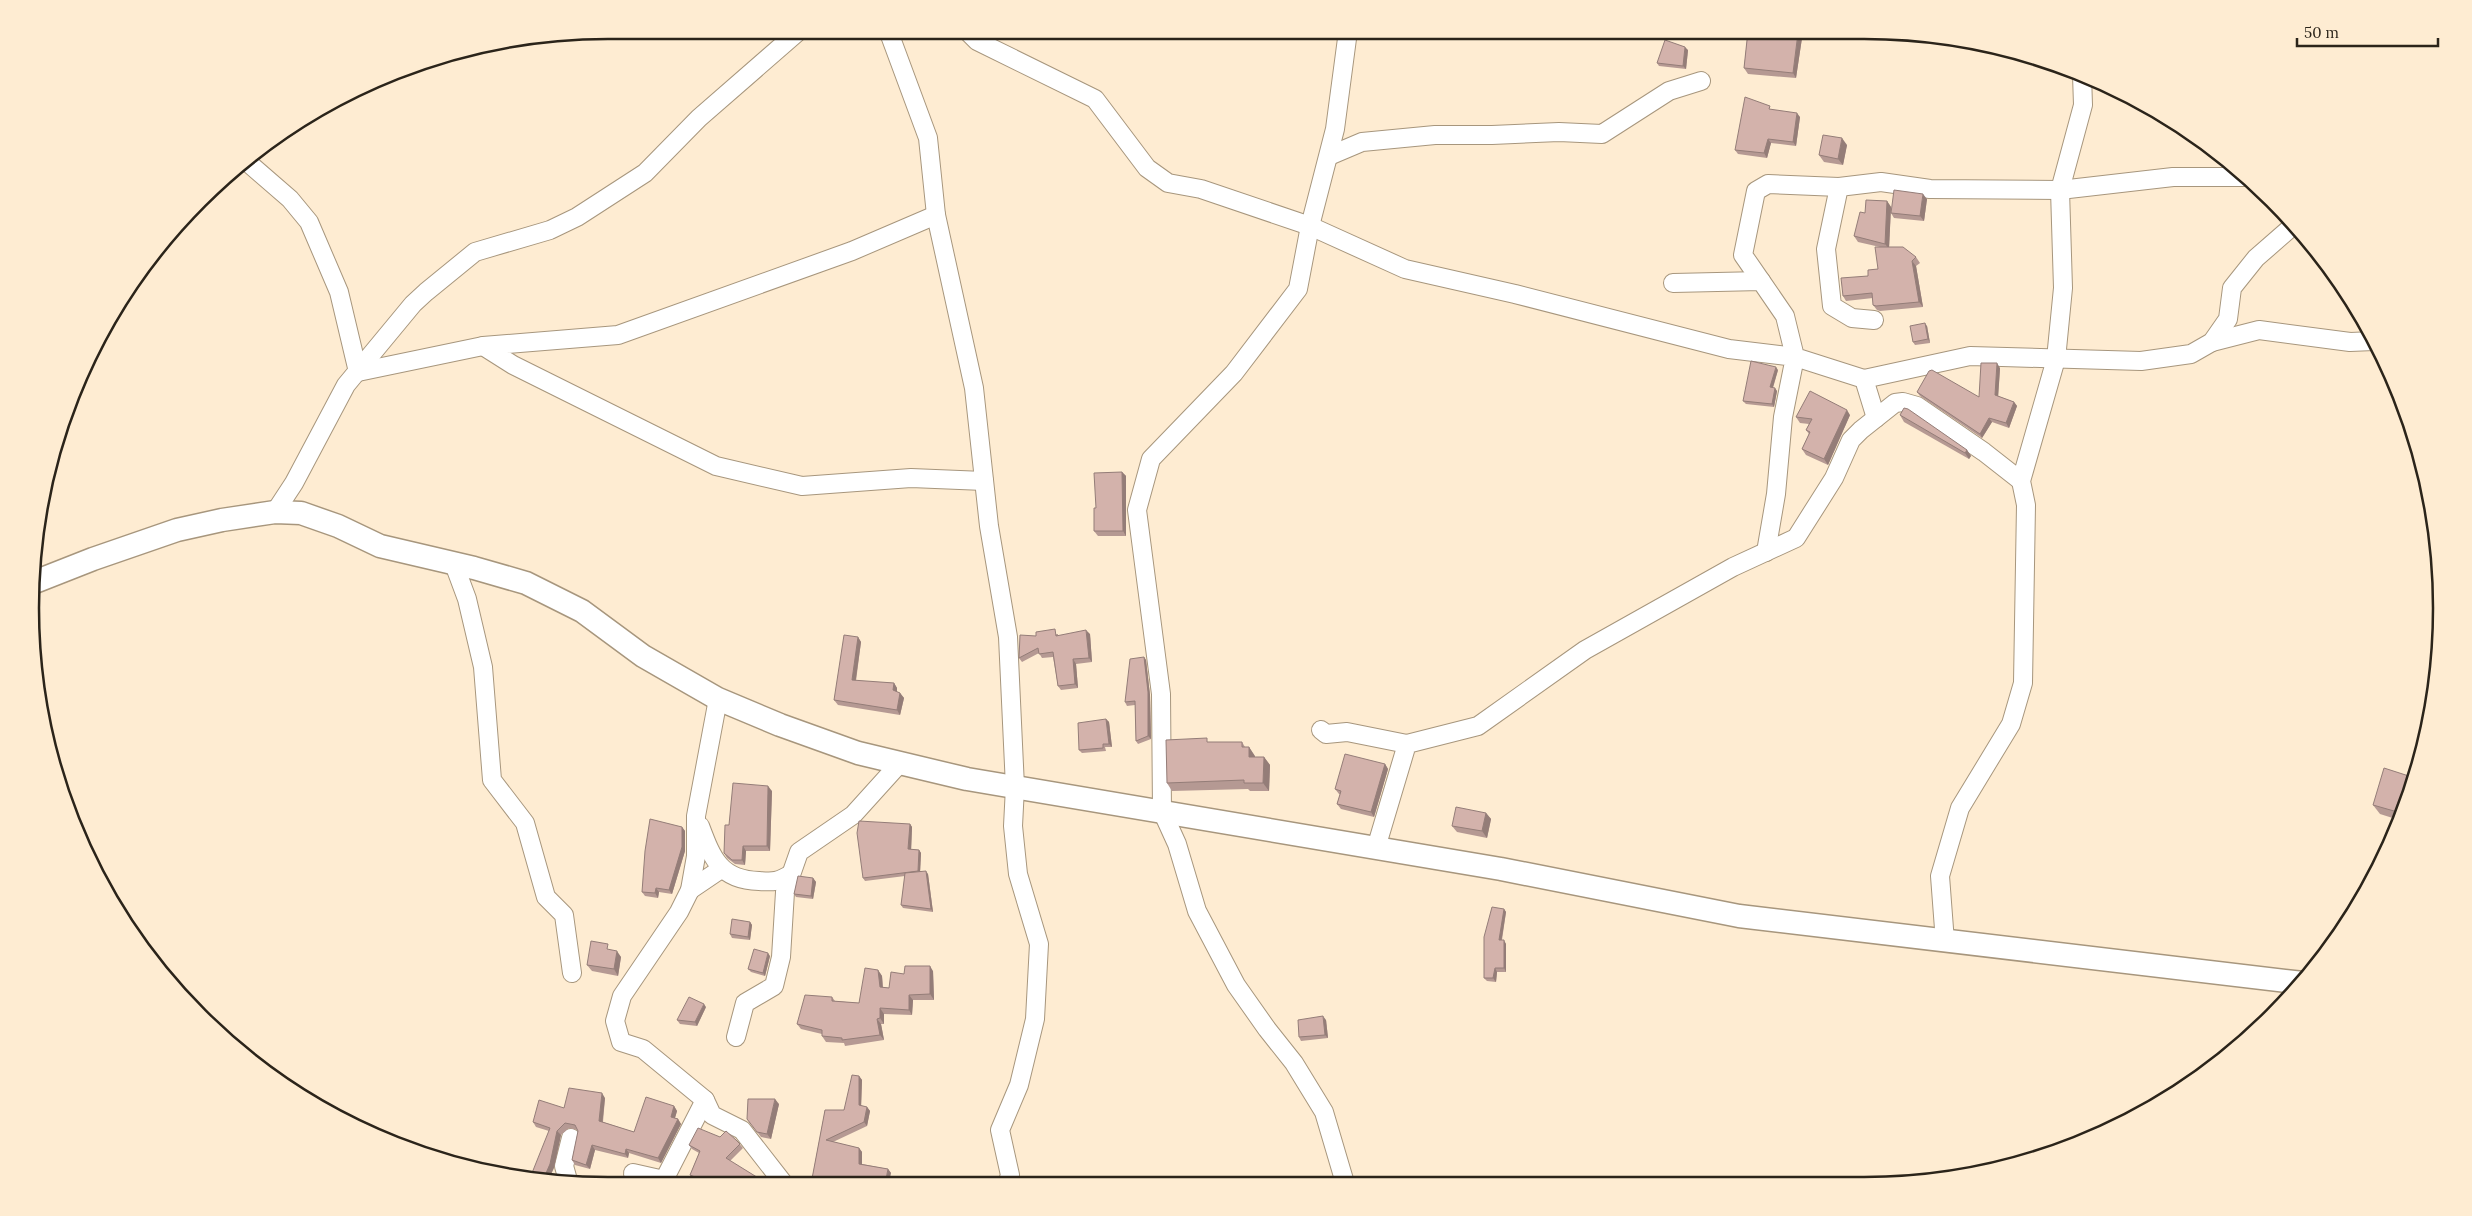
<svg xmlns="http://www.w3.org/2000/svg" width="2472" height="1216" font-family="Lora,serif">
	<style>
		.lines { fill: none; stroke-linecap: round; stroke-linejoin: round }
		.minor-casing { stroke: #a7967d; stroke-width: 20 }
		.tertiary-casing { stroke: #a7967d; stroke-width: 25 }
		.minor { stroke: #fff; stroke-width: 18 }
		.tertiary { stroke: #fff; stroke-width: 22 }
		.wall { fill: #b59993 }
		.shaded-wall { fill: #947d78 }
		.building { fill: #d3b2ab; stroke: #947d78 }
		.rim { fill: none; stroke: #2b241a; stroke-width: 2.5 }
	</style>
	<rect width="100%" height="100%" fill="#feecd2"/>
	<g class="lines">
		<g class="minor-casing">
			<g id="minor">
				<polyline points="888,30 928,138 936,215 974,388 989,526 1008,637 1015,787 1013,826 1018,874 1039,944 1035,1019 1019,1085 1000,1130 1010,1175 1007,1184"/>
				<polyline points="966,30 977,41 1095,99 1147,168 1168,183 1201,189 1310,226 1405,269 1515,294 1729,349 1795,357 1783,417 1776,494 1766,552"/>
				<polyline points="1329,156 1362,142 1435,135 1492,135 1559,132 1602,134 1669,91 1701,81"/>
				<polyline points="245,160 290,199 309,222 339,292 358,372"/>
				<polyline points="936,215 852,251 618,335 483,346 513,365 716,466 802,486 911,478 984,481"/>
				<polyline points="1761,281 1743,255 1756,191 1768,184 1839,187"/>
				<polyline points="1673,283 1761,281 1785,316 1795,357 1864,379 1876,418"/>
				<polyline points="1874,320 1852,318 1832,306 1826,249 1839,187 1881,182 1930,189 2060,190 2173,177 2245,177"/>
				<polyline points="2212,342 2259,330 2350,342 2374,341"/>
				<polyline points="358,372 483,346"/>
				<polyline points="1864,379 1970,356 2141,361 2191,354 2212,342 2228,319 2232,288 2256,258 2295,224"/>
				<polyline points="275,512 294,483 346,385 413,304 426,292 475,252 550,230 577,217 645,173 699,118 800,30"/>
				<polyline points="454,564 467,599 483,667 492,780 525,823 546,897 564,915 572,973"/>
				<polyline points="718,699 696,816 696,856 690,890 679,912 622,996 615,1021 621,1042 643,1049 705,1100 712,1115 742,1130 784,1184"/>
				<polyline points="1321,730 1326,734 1347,732 1407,744"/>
				<path d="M700 826C712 858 720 880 759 881 774 882 778 882 791 874"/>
				<polyline points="1376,848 1407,744 1478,726 1585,650 1733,567 1796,538 1834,478 1851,440 1861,430 1895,403 1903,402 1917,406 1984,452 2021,481"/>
				<polyline points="690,890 721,869"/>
				<polyline points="1945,942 1940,876 1960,808 2011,724 2023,683 2026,505 2021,481 2056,359 2063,288 2060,190 2083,105 2082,75"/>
				<polyline points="736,1037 745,1003 774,986 781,957 785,892 799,852 853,815 900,763"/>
				<polyline points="633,1173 664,1180 705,1100"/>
				<polyline points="1345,1183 1324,1112 1294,1063 1267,1029 1236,985 1197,911 1177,844 1162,811 1161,694 1137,510 1151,459 1234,373 1298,289 1310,226 1335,129 1348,31"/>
				<polyline points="569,1184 564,1166 571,1138"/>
			</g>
		</g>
		<g class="tertiary-casing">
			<polyline id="tertiary" points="32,583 93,559 177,530 222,520 275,512 301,513 338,526 380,546 474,568 526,583 582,611 643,656 718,699 780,725 858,753 967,779 1501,869 1739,916 2303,983"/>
		</g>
		<use href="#minor" class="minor"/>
		<use href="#tertiary" class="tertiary"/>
	</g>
	<g class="wall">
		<polygon points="1748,31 1798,31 1798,33 1802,38 1796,78 1748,74 1744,68"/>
		<polygon points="1688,50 1686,69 1659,66 1657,63"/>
		<polygon points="1773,110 1800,117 1796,146 1771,143 1767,158 1738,154 1735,150"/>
		<polygon points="1847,145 1843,165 1824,162 1819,155"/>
		<polygon points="1927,199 1924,221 1894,218 1891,213"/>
		<polygon points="1887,201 1891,207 1889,247 1916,257 1920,263 1916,266 1923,307 1880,311 1877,310 1873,305 1873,298 1846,301 1843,296 1878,269 1880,247 1858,242 1854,236 1865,213"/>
		<polygon points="1927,326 1930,343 1915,345 1913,342"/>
		<polygon points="2000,368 1998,396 2014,402 2017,406 2009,428 1992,422 1982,438 1920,396 1917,392 1979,397"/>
		<polygon points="1778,370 1773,388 1777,391 1774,407 1746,404 1743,401"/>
		<polygon points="1850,415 1828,465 1806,455 1802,449 1809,434 1806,430 1809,424 1800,423 1796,417"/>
		<polygon points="1900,415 1967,450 1971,456 1969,459 1904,422"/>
		<polygon points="1122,472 1126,476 1126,536 1098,536 1094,531 1096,508"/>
		<polygon points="1058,634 1058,636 1090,634 1092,662 1076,664 1078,688 1061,690 1058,686 1053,657 1042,658 1039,653 1022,662 1019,658 1036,636"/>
		<polygon points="858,637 861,642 856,681 894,683 897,688 897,692 900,693 904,698 900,715 838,705 834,700"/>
		<polygon points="1144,657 1146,660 1150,695 1151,739 1138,744 1136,741 1135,705 1127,706 1125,702"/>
		<polygon points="1106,719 1109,722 1112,747 1105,747 1106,751 1082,753 1079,750"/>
		<polygon points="1210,742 1242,742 1245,747 1249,747 1255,757 1264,757 1270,765 1269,791 1250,791 1248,789 1172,791 1167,783"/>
		<polygon points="1385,764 1388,769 1374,817 1341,809 1337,804 1340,794 1339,794 1335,789"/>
		<polygon points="2415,778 2399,820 2380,814 2373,805"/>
		<polygon points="772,791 770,851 746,851 745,865 735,864 727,858 724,853 729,825"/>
		<polygon points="1486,813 1491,819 1487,838 1457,832 1452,826"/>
		<polygon points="910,824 912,827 911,849 919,850 921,853 920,871 928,874 933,912 903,908 901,905 905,876 865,881 863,878"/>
		<polygon points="682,827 685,831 685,851 672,894 659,892 658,898 645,896 642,892"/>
		<polygon points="813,878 816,882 813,899 796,897 794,894"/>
		<polygon points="1504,909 1506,912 1502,940 1506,944 1506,972 1497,972 1496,982 1487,981 1484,978"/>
		<polygon points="750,922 752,925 750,940 732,938 730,934"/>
		<polygon points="612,950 621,957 618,976 592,971 587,965"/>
		<polygon points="770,956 765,976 751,972 748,969"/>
		<polygon points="878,970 882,976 883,987 889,988 904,974 933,971 934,1000 913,1000 912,1015 884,1014 884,1024 881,1024 884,1040 845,1046 844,1043 826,1042 822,1036 822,1034 801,1029 797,1024 832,997 835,1001 859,1003"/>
		<polygon points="706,1007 697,1026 680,1024 677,1020"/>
		<polygon points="1326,1020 1328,1038 1301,1041 1299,1037"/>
		<polygon points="859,1076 862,1080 861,1106 867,1107 870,1111 867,1126 833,1142 859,1148 862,1152 862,1164 888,1169 891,1173 811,1184 825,1110 844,1110"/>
		<polygon points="605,1098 603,1122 634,1132 674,1106 677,1111 675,1118 678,1119 681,1124 661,1163 629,1153 628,1158 595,1150 590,1169 575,1165 572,1160 578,1131 577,1130 569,1128 561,1135 554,1168 549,1131 536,1127 533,1122"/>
		<polygon points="779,1104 771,1139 761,1137 747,1119"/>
		<polygon points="720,1137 736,1140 743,1148 730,1161 698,1181 693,1179 690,1175 699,1153 692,1149 689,1145"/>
	</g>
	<g class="shaded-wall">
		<polygon points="1794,31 1798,31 1798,36 1798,33 1802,38 1796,78 1793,73 1798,36"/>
		<polygon points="1685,47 1688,50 1686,69 1683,66"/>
		<polygon points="1797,113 1800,117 1796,146 1793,142"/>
		<polygon points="1842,138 1847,145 1843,165 1838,159"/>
		<polygon points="1768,139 1771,143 1767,158 1764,153"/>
		<polygon points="1923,194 1927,199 1924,221 1920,216"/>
		<polygon points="1887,201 1891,207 1889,249 1885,244"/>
		<polygon points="1912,261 1916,266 1923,307 1919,302"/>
		<polygon points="1925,323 1927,326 1930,343 1928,339"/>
		<polygon points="1997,363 2000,368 1998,399 1995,395"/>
		<polygon points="1776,367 1778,370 1772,390 1770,387"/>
		<polygon points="1775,388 1777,391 1774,407 1772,404"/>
		<polygon points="2014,402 2017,406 2009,428 2006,423"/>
		<polygon points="1847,410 1850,415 1828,465 1824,459"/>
		<polygon points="1989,418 1992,422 1982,438 1980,434"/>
		<polygon points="1967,450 1971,456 1969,459 1965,453"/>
		<polygon points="1122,472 1126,476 1126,536 1123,531"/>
		<polygon points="1086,630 1090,634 1092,662 1089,658"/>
		<polygon points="858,637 861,642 855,685 852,680"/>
		<polygon points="1144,657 1146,660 1150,695 1151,739 1148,736"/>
		<polygon points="1073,659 1076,664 1078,688 1075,684"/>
		<polygon points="894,683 897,688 897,695 893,690"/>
		<polygon points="900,693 904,698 900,715 897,710"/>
		<polygon points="1106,719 1109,722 1112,747 1109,744"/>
		<polygon points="1249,747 1255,756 1255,765 1249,757"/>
		<polygon points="1264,757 1270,765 1269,791 1263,783"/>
		<polygon points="1385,764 1388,769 1374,817 1371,812"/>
		<polygon points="768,786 772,791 770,851 767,846"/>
		<polygon points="1486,813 1491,819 1487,838 1482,831"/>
		<polygon points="910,824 912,827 911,853 908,849"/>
		<polygon points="682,827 685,831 685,851 672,894 669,890"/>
		<polygon points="743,846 746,851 745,865 742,860"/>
		<polygon points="919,850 921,853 920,874 918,871"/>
		<polygon points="926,871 928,874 933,912 931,909"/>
		<polygon points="813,878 816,882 813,899 811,896"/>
		<polygon points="656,888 659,892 658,898 655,893"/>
		<polygon points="1504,909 1506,912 1501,943 1499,940"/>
		<polygon points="750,922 752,925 750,940 748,937"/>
		<polygon points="1504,940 1506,944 1506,972 1504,968"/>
		<polygon points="617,951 621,957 618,976 614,969"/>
		<polygon points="768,953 770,956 765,976 763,973"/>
		<polygon points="930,966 933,971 934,1000 930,994"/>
		<polygon points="1495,968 1497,972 1496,982 1493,978"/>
		<polygon points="878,970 882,976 883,993 880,987"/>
		<polygon points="909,995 913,1000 912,1015 909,1010"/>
		<polygon points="704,1004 706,1007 697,1026 695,1022"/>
		<polygon points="880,1008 884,1014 884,1024 880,1018"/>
		<polygon points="1323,1016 1326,1020 1328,1038 1325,1035"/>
		<polygon points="877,1019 881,1024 884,1040 880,1035"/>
		<polygon points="859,1076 862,1080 861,1109 859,1105"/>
		<polygon points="602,1093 605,1098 602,1126 599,1121"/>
		<polygon points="775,1099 779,1104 771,1139 767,1134"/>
		<polygon points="674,1106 677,1111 674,1121 671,1117"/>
		<polygon points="867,1107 870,1111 867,1126 864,1122"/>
		<polygon points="678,1119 681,1124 661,1163 658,1158"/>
		<polygon points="557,1131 561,1135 554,1168 548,1181 543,1180"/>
		<polygon points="592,1145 595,1150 590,1169 586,1165"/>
		<polygon points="859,1148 862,1152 862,1168 859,1164"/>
		<polygon points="626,1149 629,1153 628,1158 625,1154"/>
		<polygon points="888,1169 891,1173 889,1184 885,1184"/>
	</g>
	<g class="building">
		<polygon points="1748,31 1791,31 1785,32 1798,33 1793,73 1744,68"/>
		<polygon points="1665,40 1685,47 1683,66 1657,63"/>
		<polygon points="1745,97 1770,106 1769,109 1797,113 1793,142 1768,139 1764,153 1735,150"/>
		<polygon points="1823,135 1842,138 1838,159 1819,155"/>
		<polygon points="1894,190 1923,194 1920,216 1891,213"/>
		<polygon points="1866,200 1887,201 1885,244 1854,236 1860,212 1865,213"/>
		<polygon points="1875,247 1903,247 1916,257 1912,261 1919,302 1876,306 1873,305 1872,293 1843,296 1841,278 1868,276 1868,270 1878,269"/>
		<polygon points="1925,323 1928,339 1913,342 1910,326"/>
		<polygon points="1751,361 1776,367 1770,387 1775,388 1772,404 1743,401"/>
		<polygon points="1981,363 1997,363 1995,395 2014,402 2006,423 1989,418 1980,434 1917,392 1929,371 1932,370 1979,397"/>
		<polygon points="1810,391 1847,410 1824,459 1802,449 1810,432 1806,430 1812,419 1796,417"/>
		<polygon points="1904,408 1908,409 1967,450 1965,453 1900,415"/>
		<polygon points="1122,472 1123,531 1094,531 1094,508 1096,508 1094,473"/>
		<polygon points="1055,629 1056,636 1086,630 1089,658 1073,659 1075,684 1058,686 1053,652 1039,654 1038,648 1019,658 1020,635 1036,636 1036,632"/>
		<polygon points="844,635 858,637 852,680 894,683 893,690 900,693 897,710 834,700"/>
		<polygon points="1144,657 1148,692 1148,736 1136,741 1135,701 1125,702 1130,659"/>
		<polygon points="1106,719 1109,744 1103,744 1103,748 1079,750 1078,723"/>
		<polygon points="1207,738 1207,742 1242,742 1242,747 1249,747 1249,757 1264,757 1263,783 1244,783 1244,780 1167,783 1166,740"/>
		<polygon points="1345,754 1385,764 1371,812 1337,804 1341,791 1335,789"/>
		<polygon points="2384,768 2415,778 2401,813 2373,805"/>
		<polygon points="733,783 768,786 767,846 743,846 742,860 732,860 724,853 725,825 729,825"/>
		<polygon points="1456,807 1486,813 1482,831 1452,826"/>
		<polygon points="650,819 682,827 682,847 669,890 656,888 655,893 642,892 645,851"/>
		<polygon points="859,821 910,824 908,849 919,850 918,871 863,878 857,833"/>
		<polygon points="926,871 931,909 901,905 905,873"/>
		<polygon points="798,876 813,878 811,896 794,894"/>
		<polygon points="1492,907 1504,909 1499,940 1504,940 1504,968 1495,968 1493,978 1484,978 1484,937"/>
		<polygon points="732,919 750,922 748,937 730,934"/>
		<polygon points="591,941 608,944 607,949 617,951 614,969 587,965"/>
		<polygon points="754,949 768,953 763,973 748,969"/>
		<polygon points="905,966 930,966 930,994 909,995 909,1010 880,1008 880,1018 877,1019 880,1035 842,1040 842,1038 822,1036 822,1030 797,1024 805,995 832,997 832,1001 859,1003 865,968 878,970 880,987 889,988 891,972 904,974"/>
		<polygon points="689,997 704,1004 695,1022 677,1020"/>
		<polygon points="1323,1016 1325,1035 1299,1037 1298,1020"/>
		<polygon points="852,1075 859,1076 859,1105 867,1107 864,1122 826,1140 859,1148 859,1164 888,1169 885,1184 811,1184 825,1110 844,1110"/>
		<polygon points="569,1088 602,1093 599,1121 634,1132 646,1097 674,1106 671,1117 678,1119 658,1158 626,1149 625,1154 592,1145 586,1165 572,1160 578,1131 575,1125 565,1123 557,1131 550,1164 543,1180 530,1178 550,1128 533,1122 539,1100 564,1108"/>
		<polygon points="748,1099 775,1099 767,1134 757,1132 747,1119"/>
		<polygon points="698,1128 720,1137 726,1131 736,1140 740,1144 726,1158 768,1184 696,1184 700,1179 690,1175 700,1151 689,1145"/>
	</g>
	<path d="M0 0H2472V1216H0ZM608 39H1864A569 569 0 0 1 2433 608V608A569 569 0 0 1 1864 1177H608A569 569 0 0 1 39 608V608A569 569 0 0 1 608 39Z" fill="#feecd2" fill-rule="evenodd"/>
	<path class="rim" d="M608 39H1864A569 569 0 0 1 2433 608V608A569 569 0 0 1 1864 1177H608A569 569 0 0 1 39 608V608A569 569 0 0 1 608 39Z"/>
	<path d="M2297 38v8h141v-8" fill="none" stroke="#2b241a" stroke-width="2.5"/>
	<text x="2304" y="38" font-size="15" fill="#2b241a" stroke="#feecd2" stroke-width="4" paint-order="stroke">50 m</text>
</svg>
